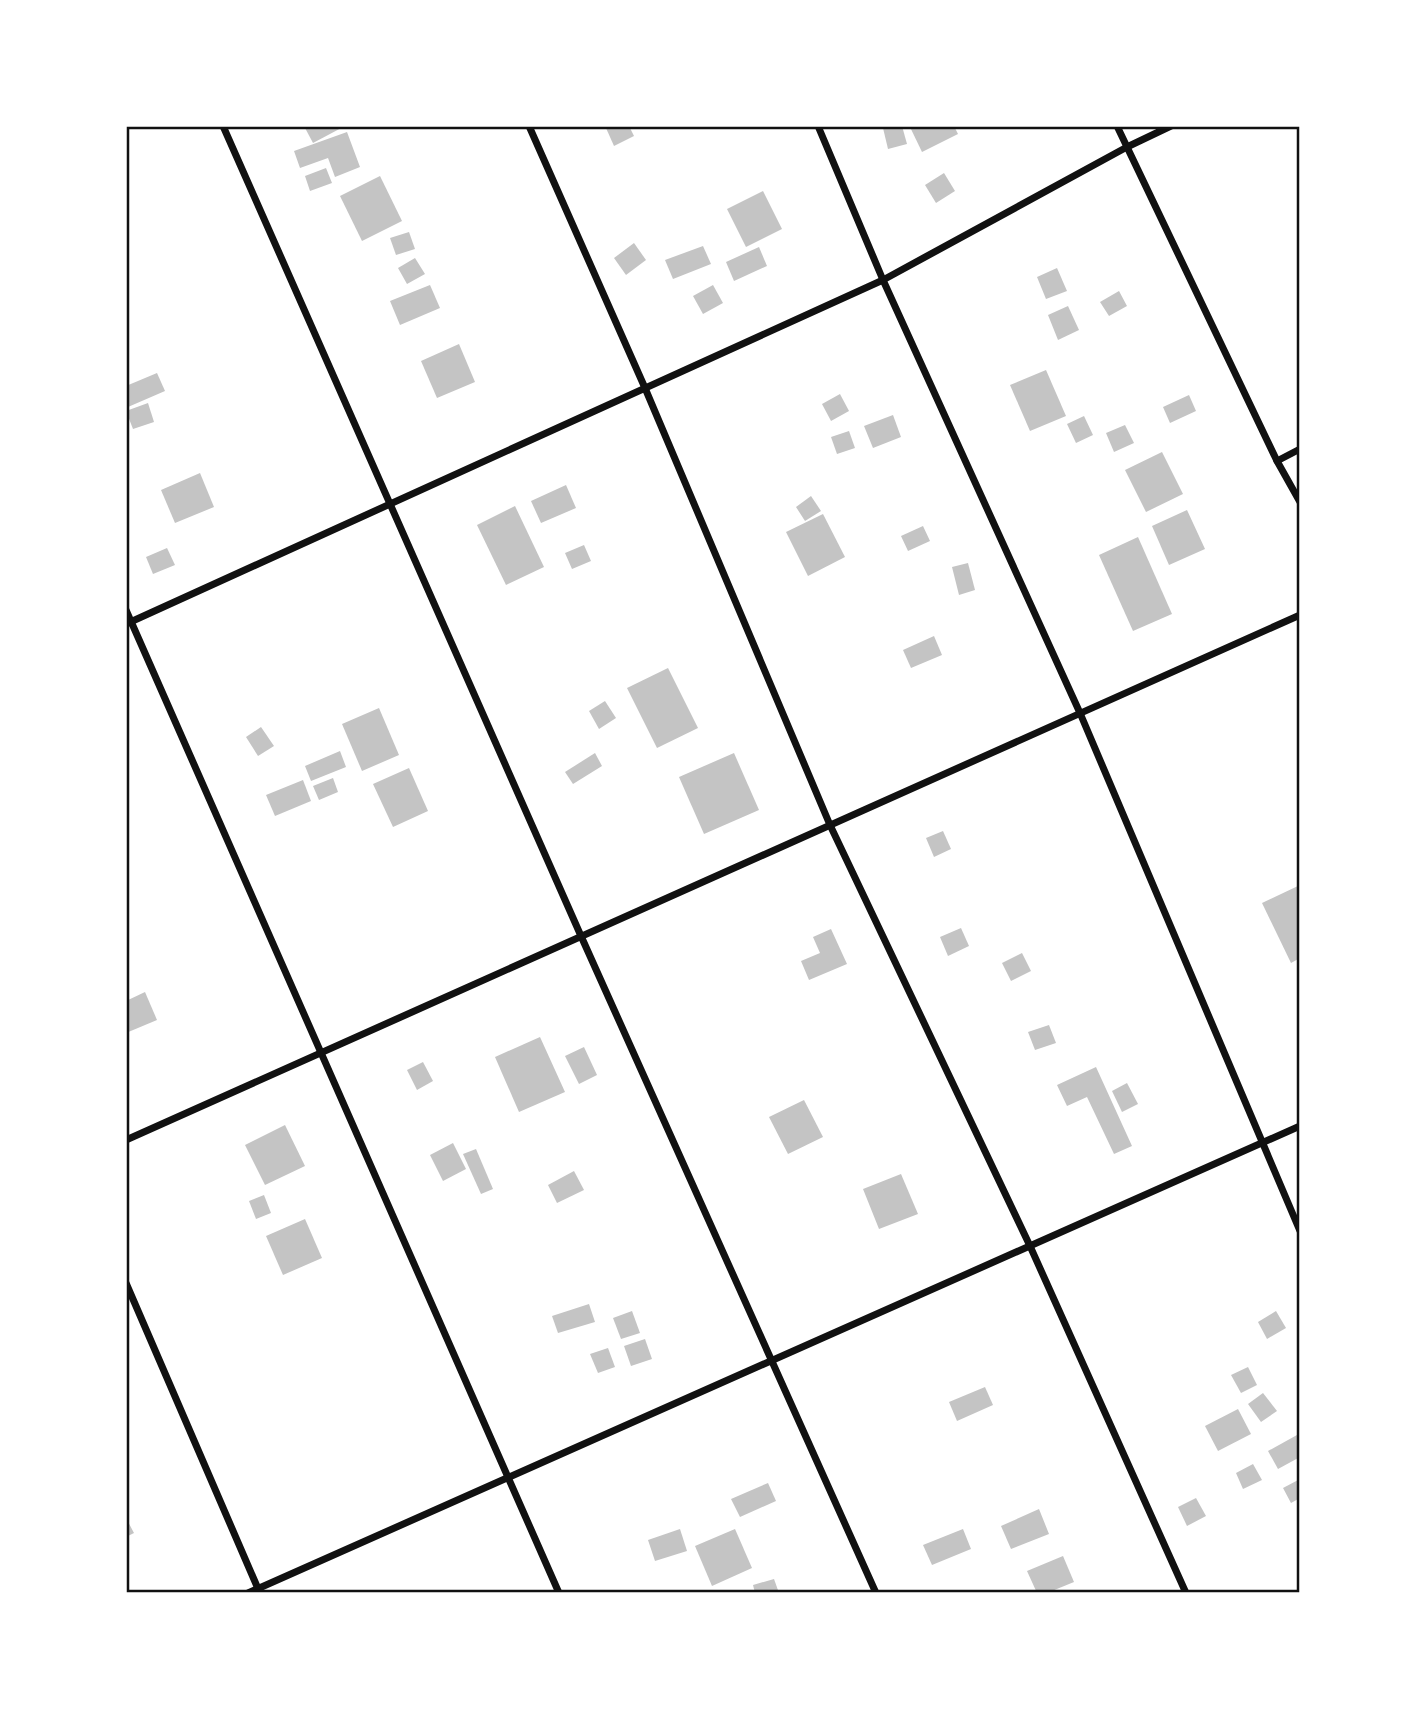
<svg xmlns="http://www.w3.org/2000/svg" width="1426" height="1719" font-family="Inter,sans-serif">
	<style>
		.building { fill: #c4c4c4 }
		.lines { fill: none; stroke-linecap: round; stroke-linejoin: round }
		.minor { stroke: #111; stroke-width: 7 }
		.neatline { fill: none; stroke: #111; stroke-width: 2.5 }
	</style>
	<rect width="100%" height="100%" fill="#fff"/>
	<g class="building">
		<polygon points="304,126 345,126 313,143"/>
		<polygon points="610,126 629,126 634,136 614,146 606,128"/>
		<polygon points="891,126 902,126 907,144 888,149 883,128"/>
		<polygon points="913,126 954,126 958,134 922,152 910,127"/>
		<polygon points="347,132 360,167 335,177 328,158 300,168 294,151"/>
		<polygon points="326,168 332,183 310,191 305,176"/>
		<polygon points="944,173 955,191 936,203 925,185"/>
		<polygon points="380,176 402,221 362,241 340,196"/>
		<polygon points="763,191 782,229 746,247 727,209"/>
		<polygon points="409,232 415,249 396,255 390,238"/>
		<polygon points="634,243 646,260 626,275 614,258"/>
		<polygon points="703,246 711,264 673,279 665,260"/>
		<polygon points="759,247 767,266 734,281 726,262"/>
		<polygon points="415,258 425,274 407,284 398,268"/>
		<polygon points="1057,268 1067,291 1046,299 1037,277"/>
		<polygon points="430,285 440,308 400,325 390,301"/>
		<polygon points="713,285 723,303 703,314 693,296"/>
		<polygon points="1119,291 1127,306 1109,316 1100,302"/>
		<polygon points="1068,306 1079,330 1058,340 1048,315"/>
		<polygon points="459,344 475,382 437,398 421,361"/>
		<polygon points="1046,370 1066,416 1030,431 1010,385"/>
		<polygon points="157,373 165,391 128,407 126,386"/>
		<polygon points="840,394 849,411 831,421 822,404"/>
		<polygon points="1189,395 1196,411 1170,423 1163,407"/>
		<polygon points="148,403 154,422 133,429 126,411"/>
		<polygon points="893,415 901,437 873,448 864,426"/>
		<polygon points="1084,416 1093,435 1076,443 1067,424"/>
		<polygon points="1125,425 1134,443 1114,452 1106,433"/>
		<polygon points="849,431 855,448 837,454 831,437"/>
		<polygon points="1162,452 1183,494 1146,512 1125,470"/>
		<polygon points="200,473 214,507 175,523 161,490"/>
		<polygon points="566,485 576,508 541,523 531,501"/>
		<polygon points="811,496 821,511 805,521 796,507"/>
		<polygon points="515,506 544,567 506,585 477,525"/>
		<polygon points="1187,510 1205,549 1169,565 1152,526"/>
		<polygon points="823,514 845,557 808,576 786,532"/>
		<polygon points="923,526 930,541 908,551 901,536"/>
		<polygon points="1138,537 1172,614 1133,631 1099,555"/>
		<polygon points="584,545 591,561 572,569 565,553"/>
		<polygon points="167,548 175,565 153,574 146,557"/>
		<polygon points="968,563 975,590 959,595 952,567"/>
		<polygon points="934,636 942,655 911,668 903,650"/>
		<polygon points="668,668 698,728 657,748 627,688"/>
		<polygon points="605,701 616,718 599,729 589,711"/>
		<polygon points="379,708 399,755 362,771 342,724"/>
		<polygon points="261,727 274,746 258,756 246,737"/>
		<polygon points="340,751 346,767 311,781 305,766"/>
		<polygon points="595,753 602,766 573,784 565,772"/>
		<polygon points="734,753 759,810 704,834 679,777"/>
		<polygon points="409,768 428,811 393,827 373,784"/>
		<polygon points="333,778 338,792 319,800 313,786"/>
		<polygon points="303,780 311,801 275,816 266,795"/>
		<polygon points="943,831 951,849 934,857 926,838"/>
		<polygon points="1300,885 1300,958 1291,963 1262,903"/>
		<polygon points="961,928 969,946 948,956 940,937"/>
		<polygon points="831,929 847,964 809,980 801,961 820,953 813,937"/>
		<polygon points="1022,953 1031,971 1011,981 1002,963"/>
		<polygon points="145,992 157,1020 126,1033 126,1001"/>
		<polygon points="1049,1025 1056,1043 1035,1050 1028,1032"/>
		<polygon points="540,1037 565,1092 519,1112 495,1057"/>
		<polygon points="584,1047 597,1075 579,1084 565,1056"/>
		<polygon points="423,1062 433,1081 417,1090 407,1070"/>
		<polygon points="1096,1067 1132,1146 1114,1154 1087,1097 1067,1106 1057,1085"/>
		<polygon points="1127,1083 1138,1104 1122,1112 1112,1091"/>
		<polygon points="804,1100 823,1137 788,1154 769,1117"/>
		<polygon points="285,1125 305,1166 265,1185 245,1145"/>
		<polygon points="453,1143 466,1169 443,1181 430,1155"/>
		<polygon points="476,1149 493,1189 481,1194 463,1154"/>
		<polygon points="574,1171 584,1190 557,1203 548,1185"/>
		<polygon points="901,1174 918,1214 879,1229 863,1189"/>
		<polygon points="264,1195 271,1213 256,1219 249,1201"/>
		<polygon points="305,1219 322,1258 283,1275 266,1236"/>
		<polygon points="589,1304 595,1322 558,1333 552,1316"/>
		<polygon points="632,1311 640,1333 621,1339 613,1318"/>
		<polygon points="1276,1311 1286,1328 1267,1339 1258,1322"/>
		<polygon points="645,1339 652,1359 631,1366 624,1346"/>
		<polygon points="608,1348 615,1367 598,1373 590,1354"/>
		<polygon points="1248,1367 1257,1385 1241,1393 1231,1375"/>
		<polygon points="985,1387 993,1405 957,1421 949,1402"/>
		<polygon points="1263,1393 1277,1411 1261,1422 1248,1404"/>
		<polygon points="1238,1409 1251,1434 1218,1451 1205,1426"/>
		<polygon points="1297,1435 1300,1441 1300,1457 1278,1469 1268,1451"/>
		<polygon points="1253,1464 1262,1480 1243,1489 1236,1473"/>
		<polygon points="1300,1479 1300,1498 1291,1503 1283,1488"/>
		<polygon points="768,1483 776,1501 740,1517 731,1499"/>
		<polygon points="1196,1498 1206,1516 1187,1526 1178,1507"/>
		<polygon points="1039,1509 1049,1534 1011,1549 1001,1526"/>
		<polygon points="126,1518 134,1533 126,1537"/>
		<polygon points="680,1529 687,1551 655,1561 648,1540"/>
		<polygon points="735,1529 752,1568 712,1586 695,1546"/>
		<polygon points="963,1529 971,1549 932,1565 923,1545"/>
		<polygon points="1063,1556 1074,1582 1047,1593 1037,1593 1027,1571"/>
		<polygon points="774,1579 779,1593 755,1593 753,1585"/>
	</g>
	<g class="lines">
		<g class="minor">
			<polyline points="223,126 581,936 876,1593"/>
			<polyline points="529,126 645,388 830,825 1030,1246 1186,1593"/>
			<polyline points="818,126 883,280 1080,713 1300,1231"/>
			<polyline points="1117,126 1277,461 1300,502"/>
			<polyline points="1277,461 1300,449"/>
			<polyline points="126,610 559,1593"/>
			<polyline points="126,624 883,280 1127,147 1171,126"/>
			<polyline points="126,1140 1300,615"/>
			<polyline points="126,1283 259,1591"/>
			<polyline points="248,1593 1300,1126"/>
		</g>
	</g>
	<rect width="1426" height="1719" fill="none" stroke="#ffffff" stroke-width="256"/>
	<rect x="128" y="128" width="1170" height="1463" class="neatline"/>
</svg>
